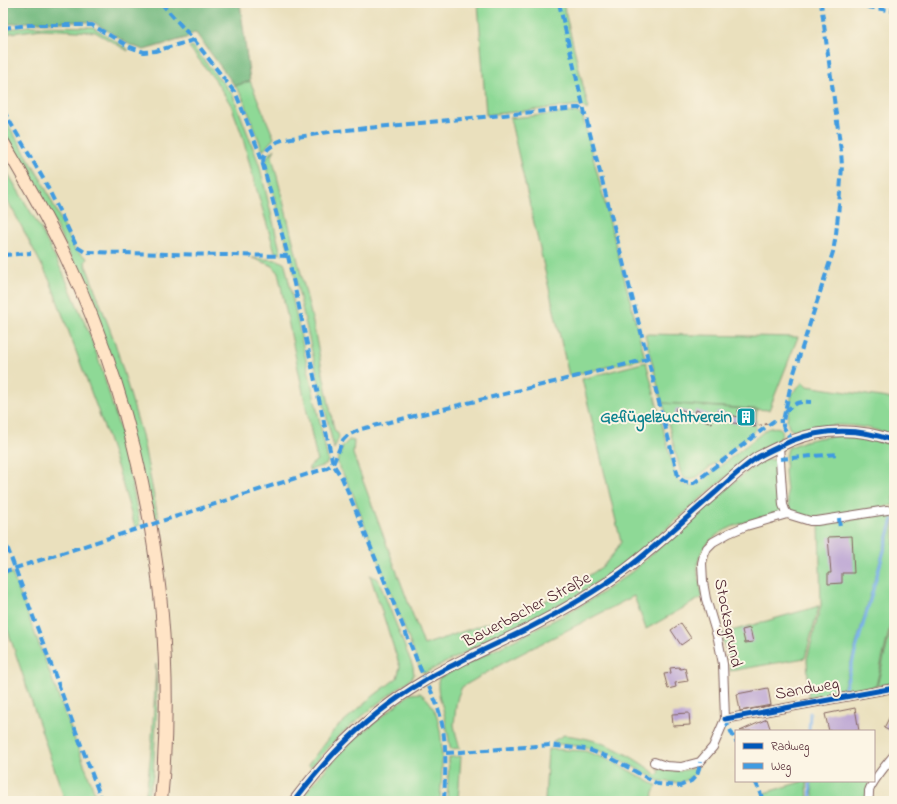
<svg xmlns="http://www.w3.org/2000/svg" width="897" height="804" font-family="'Indie Flower',sans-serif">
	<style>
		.green { fill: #8ed996; stroke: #6c7c60 }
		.forest { fill: #72b97f; stroke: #5e6c55 }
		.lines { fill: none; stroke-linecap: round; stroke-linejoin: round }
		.stream { stroke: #7cb3ec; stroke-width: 3 }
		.building { fill: #bda7d4 }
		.minor-casing { stroke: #82635e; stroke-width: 10 }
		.tertiary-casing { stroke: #82635e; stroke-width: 12 }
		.secondary-casing { stroke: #82635e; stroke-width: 14 }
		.path { stroke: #82635e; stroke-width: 1.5; stroke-dasharray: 3 3; stroke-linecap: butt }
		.minor { stroke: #fff; stroke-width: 8 }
		.tertiary { stroke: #fff; stroke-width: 10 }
		.secondary { stroke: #ffe4c6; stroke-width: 12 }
		.quiet { stroke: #409be1; stroke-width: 4; stroke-dasharray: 8 4; stroke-linecap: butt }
		.cycleway-casing { stroke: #fcf5e5; stroke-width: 8 }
		.cycleway { stroke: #0057b8; stroke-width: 5 }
		.labels { text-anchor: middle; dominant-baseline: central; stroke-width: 4; stroke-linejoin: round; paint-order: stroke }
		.culture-label { font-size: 17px; font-weight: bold; fill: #0d838f; stroke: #fcf5e5; text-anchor: end }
		.street-label { font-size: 17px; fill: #4a1f2b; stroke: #fcf5e5 }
	</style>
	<rect width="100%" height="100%" fill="#fcf5e5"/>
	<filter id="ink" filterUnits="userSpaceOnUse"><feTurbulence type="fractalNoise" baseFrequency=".025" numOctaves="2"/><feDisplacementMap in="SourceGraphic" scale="8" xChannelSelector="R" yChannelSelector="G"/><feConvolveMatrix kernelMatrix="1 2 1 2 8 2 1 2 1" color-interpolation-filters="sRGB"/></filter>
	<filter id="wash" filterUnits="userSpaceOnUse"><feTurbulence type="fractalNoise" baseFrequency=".012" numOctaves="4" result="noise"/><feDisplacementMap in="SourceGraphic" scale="16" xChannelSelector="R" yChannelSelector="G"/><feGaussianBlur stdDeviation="0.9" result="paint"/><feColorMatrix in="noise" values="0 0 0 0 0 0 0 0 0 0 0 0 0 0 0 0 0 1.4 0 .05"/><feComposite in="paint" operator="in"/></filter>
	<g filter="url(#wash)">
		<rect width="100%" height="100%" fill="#eae0bd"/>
		<g class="green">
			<polygon points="478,3 563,3 588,106 587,110 581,105 486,115"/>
			<polygon points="29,26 93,27 128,49 128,51 95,32 42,29 3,34 3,30"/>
			<polygon points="192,46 233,95 259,164 281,254 275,252 253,177 242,135 231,105 215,80 189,47"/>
			<polygon points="250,81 274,138 263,151 242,96 235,86"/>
			<polygon points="576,112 581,115 583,118 645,358 569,376 510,118"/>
			<polygon points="3,116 42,181 75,250 87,258 85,263 115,343 142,435 157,512 159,516 154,521 74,263 33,180 3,133"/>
			<polygon points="275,149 272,156 312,318 334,429 338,434 339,437 334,449 290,254 265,164 268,155"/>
			<polygon points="3,165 39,226 63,273 90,335 103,373 124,444 140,525 135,527 118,469 104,427 50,281 15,214 3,193"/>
			<polygon points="252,258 278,260 285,264 328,460 326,465 309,470 309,467 317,460 278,272 273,266"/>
			<polygon points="645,334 798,337 769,410 662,403"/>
			<path d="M646 362 676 478C681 485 689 488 698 484L767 429C778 425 788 428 779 440L759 451 748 459 708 492 657 537 620 567 574 597 425 673 421 671 352 492 337 462 343 446 349 440 354 441 353 454 424 645 533 607 571 588 603 566 614 553 621 542 582 379Z"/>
			<path d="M803 382 807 386 894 399V436C860 423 830 422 796 432L789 428 787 419 792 393Z"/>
			<path d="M663 403 757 410 755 431 696 478C691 481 683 480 681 474Z"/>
			<polygon points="844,435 865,437 894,445 894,505 827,516 811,518 797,513 791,510 789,506 788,502 785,472 786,456 788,448 805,441 818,438"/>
			<path d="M769 459 774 460 777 463 783 512C754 520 704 527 698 563 696 573 701 586 702 596L701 598 646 629 634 596 505 662 462 687 458 696 456 705 454 725 457 739 460 748 451 749 450 746C448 737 447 727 445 718 443 704 435 692 439 678L562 616 599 595 634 570 713 500 744 474 763 461Z"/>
			<polygon points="894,512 842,693 809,699 807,659 821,605 819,525"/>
			<polygon points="894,520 894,609 876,686 844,692"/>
			<polygon points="12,573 98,801 65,801 3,616 3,575"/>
			<polygon points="370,575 378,579 413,667 414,675 408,681 377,704 341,734 311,767 308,765 335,729 372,697 397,678 400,667"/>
			<polygon points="819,606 805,658 730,671 730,665 721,634"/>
			<polygon points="894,615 894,683 877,686 893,620"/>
			<path d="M156 664 157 706 153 776 147 801H144C148 785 149 768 151 751 153 722 155 693 156 664Z"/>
			<path d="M420 693C423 695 425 697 427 699 447 720 442 774 440 801H298L348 744 410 694Z"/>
			<path d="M564 735C572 736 580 737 588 739 613 745 637 759 657 775L660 772 657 768C673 772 681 771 696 768L695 773 690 778 680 783 659 781 612 755 586 747 558 744 553 741Z"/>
			<polygon points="548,749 585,751 610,760 657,786 653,793 652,801 545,801"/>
			<polygon points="461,756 458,801 447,801 449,758 451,757"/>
			<polygon points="804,781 807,781 808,801 766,801 764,793"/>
			<polygon points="811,781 871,781 865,801 814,801"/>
		</g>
		<polygon class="forest" points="3,3 240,3 250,81 235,86 195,32 186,38 144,50 130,45 93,22 29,22 3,25"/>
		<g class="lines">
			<g class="stream">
				<polyline points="845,688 893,519"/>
				<polyline points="809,731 810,713"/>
				<polyline points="810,781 811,801"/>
			</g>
		</g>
		<g id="blocks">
			<g class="building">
				<polygon points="676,408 694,414 692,421 674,415"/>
				<polygon points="696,410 714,416 712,423 694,417"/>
				<polygon points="738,410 755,411 755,425 733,423 715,418 717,411 738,417"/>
				<polygon points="852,536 854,573 842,573 842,583 828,584 828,573 831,573 828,537"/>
				<polygon points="681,623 691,638 681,645 671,630"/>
				<polygon points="750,628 753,642 745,643 742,630"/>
				<polygon points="679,667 680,669 685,668 688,681 675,683 676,687 668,689 664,674 671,673 670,668"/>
				<polygon points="768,688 771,705 740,711 737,694"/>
				<polygon points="855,708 859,731 829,731 825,714"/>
				<polygon points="894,708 894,733 884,728"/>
				<polygon points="689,713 690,725 673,726 672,714"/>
				<polygon points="767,719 771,731 740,731"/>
			</g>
		</g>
	</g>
	<g filter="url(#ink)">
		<use href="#blocks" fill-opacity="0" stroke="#82635e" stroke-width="1"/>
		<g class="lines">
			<g class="minor-casing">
				<g id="minor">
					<polyline points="779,446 783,505 785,510 787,514"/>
					<polyline points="725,719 894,688"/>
					<polyline points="654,762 666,766 681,767 700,762 713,747 725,719 723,664 718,639 706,599 703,582 702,563 704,555 707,548 713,542 729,533 746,526 787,514 810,521 817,521 887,510"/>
					<path d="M868 801C869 798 869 794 869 791 872 781 887 764 894 755"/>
				</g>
			</g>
			<g class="tertiary-casing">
				<path id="tertiary" d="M294 801C307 784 321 767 336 751 362 724 392 700 424 681 436 673 450 667 463 660 485 649 509 638 531 627 564 610 595 592 625 570 657 546 686 518 716 492 729 480 743 467 758 457 769 451 780 446 791 441 823 428 861 428 894 441"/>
			</g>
			<g class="secondary-casing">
				<path id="secondary" d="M3 142C25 179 46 216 65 255 145 423 179 616 161 801"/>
			</g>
			<polyline class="path" points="753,427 771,423"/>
			<use href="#minor" class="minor"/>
			<use href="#tertiary" class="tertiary"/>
			<use href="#secondary" class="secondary"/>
			<g class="quiet">
				<path d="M161 3 194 40 236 94 260 154 288 256 333 464 342 478 349 494 425 680C449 720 446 757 444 801"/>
				<path d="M559 3 585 114 678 476C682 482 687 483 694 483L771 423 774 421H783"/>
				<polyline points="843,3 894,11"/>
				<polyline points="3,28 29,25 92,25 130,47 144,52 155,51 194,40"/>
				<polyline points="3,110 44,180 77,247 85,252 166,254 288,256"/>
				<polyline points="263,162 264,156 268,149 277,142 285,139 336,131 576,108 579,108 585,113"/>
				<polyline points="3,255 31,253"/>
				<path d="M785 412C795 403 798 401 811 402"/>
				<polyline points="792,441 783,426 783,421 792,379 833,252 836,234 839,205 842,166 841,151 821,3"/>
				<polyline points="780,459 813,456 839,454"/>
				<polyline points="839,518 840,529"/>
				<polyline points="3,536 102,801"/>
				<polyline points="3,572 327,468 333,464 343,440 348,435 361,429 648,359"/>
				<polyline points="725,719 736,742"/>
				<polyline points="446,753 461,752 550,745 557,746 586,749 611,758 658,784 680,786 691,781 697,775 699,769 700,762"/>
				<polyline points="755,781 760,792 763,801"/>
			</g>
			<g class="cycleway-casing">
				<g id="cycleway">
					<polyline points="725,719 894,688"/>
					<path d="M294 801C307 784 321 767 336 751 362 724 392 700 424 681 436 673 450 667 463 660 485 649 509 638 531 627 564 610 595 592 625 570 657 546 686 518 716 492 729 480 743 467 758 457 769 451 780 446 791 441 823 428 861 428 894 441"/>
				</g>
			</g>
			<use href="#cycleway" class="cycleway"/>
		</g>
	</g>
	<defs>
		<g id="building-square" transform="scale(1)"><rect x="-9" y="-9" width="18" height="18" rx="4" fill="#0f9aa8" stroke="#fcf5e5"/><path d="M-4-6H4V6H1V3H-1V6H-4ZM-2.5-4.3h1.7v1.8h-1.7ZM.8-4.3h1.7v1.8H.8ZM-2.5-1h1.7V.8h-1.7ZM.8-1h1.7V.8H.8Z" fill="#fff"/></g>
	</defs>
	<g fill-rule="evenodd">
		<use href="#building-square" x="746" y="417"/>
	</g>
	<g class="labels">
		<g class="culture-label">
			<text x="732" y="417">Geflügelzuchtverein</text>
		</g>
		<g class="street-label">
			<text transform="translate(527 610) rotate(-28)">Bauerbacher Straße</text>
			<text transform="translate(728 623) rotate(79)">Stocksgrund</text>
			<text transform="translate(807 689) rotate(-10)">Sandweg</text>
		</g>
	</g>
	<rect width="897" height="804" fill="none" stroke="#fcf5e5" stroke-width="16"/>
	<rect x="735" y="730" width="140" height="52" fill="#fcf5e5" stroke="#b59f9b"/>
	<rect x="743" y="743" width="20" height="6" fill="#0057b8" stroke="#b59f9b"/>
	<text x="771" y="750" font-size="12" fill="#4a1f2b">Radweg</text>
	<rect x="743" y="763" width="20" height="6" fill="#409be1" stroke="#b59f9b"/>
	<text x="771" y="770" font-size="12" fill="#4a1f2b">Weg</text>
</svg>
